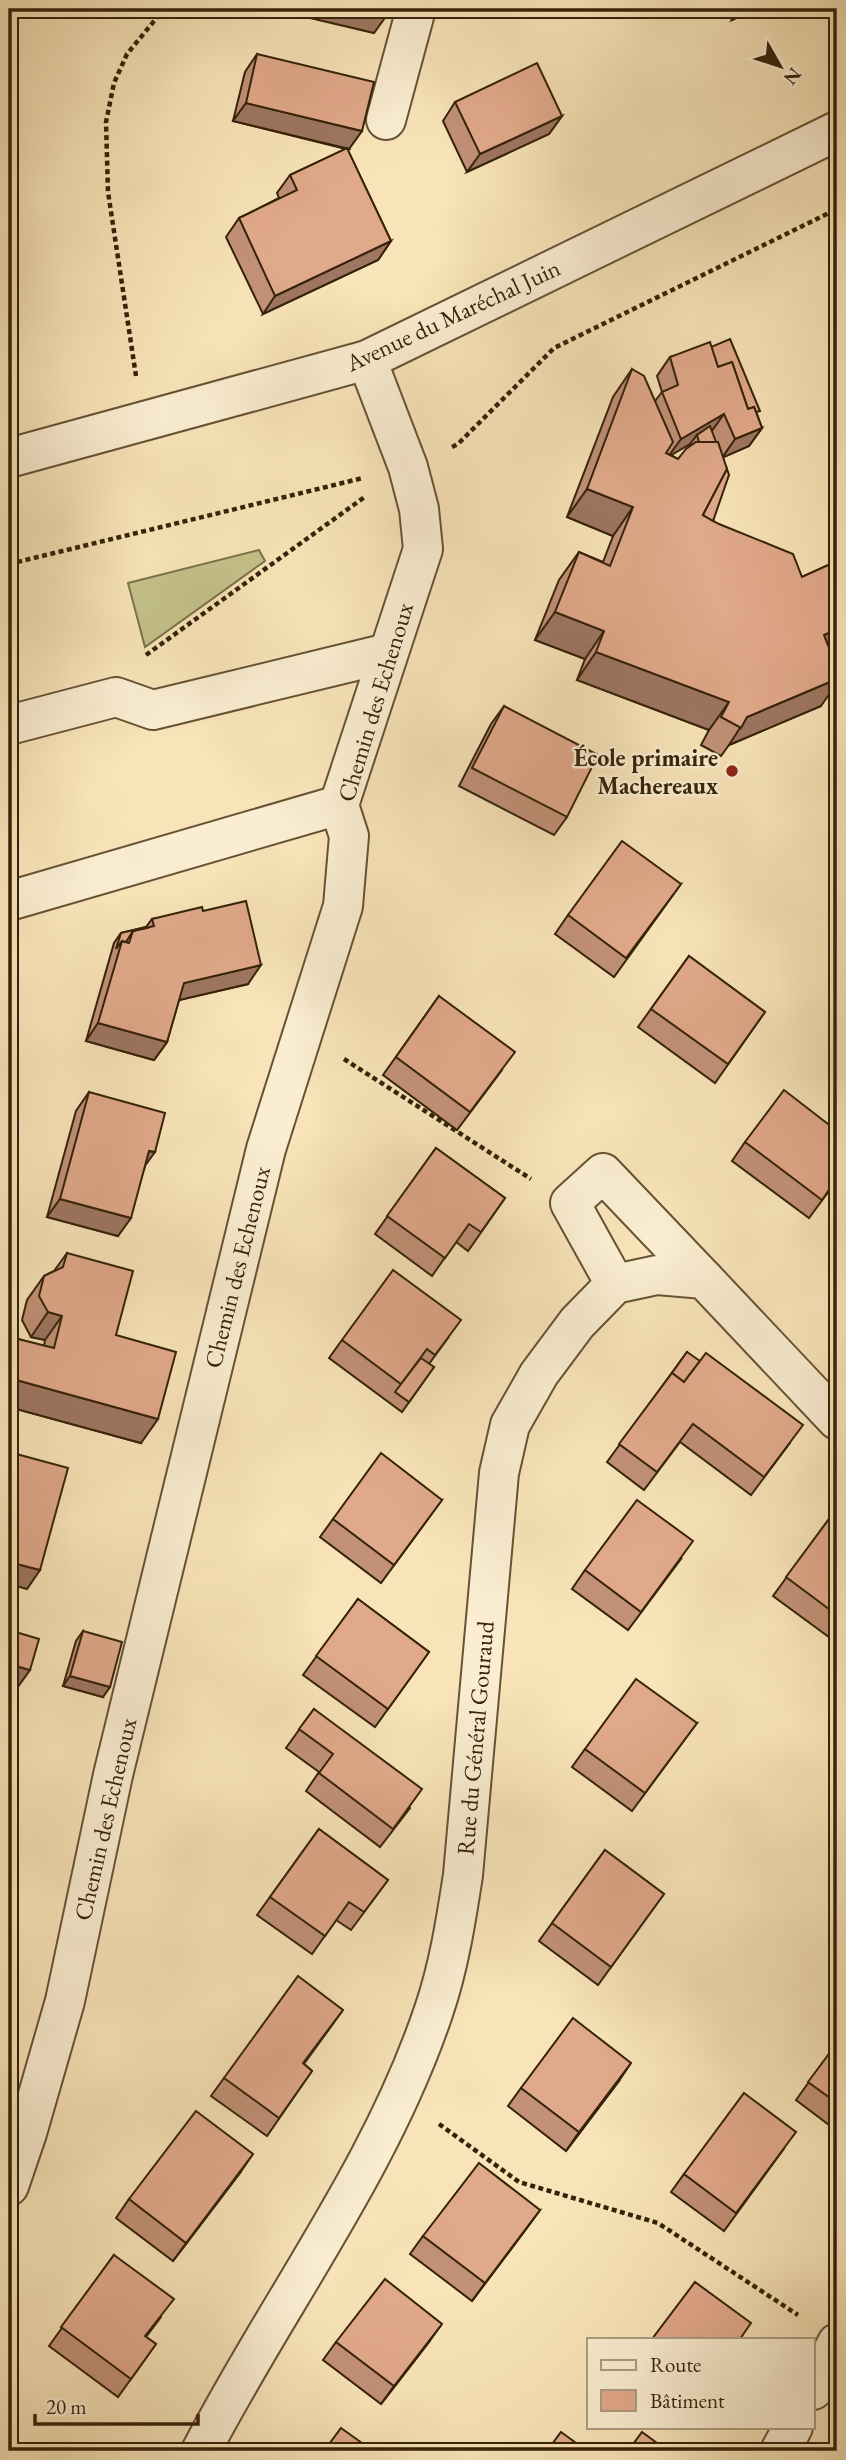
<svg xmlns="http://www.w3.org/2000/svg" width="846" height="2460" font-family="'EB Garamond',serif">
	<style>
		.green { fill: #c4c28a; stroke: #7c724a; stroke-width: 2 }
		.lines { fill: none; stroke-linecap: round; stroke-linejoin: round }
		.minor-casing { stroke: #665235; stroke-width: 42 }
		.path { stroke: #352209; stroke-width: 4.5; stroke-dasharray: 5 3.5; stroke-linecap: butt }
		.minor { stroke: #faedd1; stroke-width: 38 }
		.wall { fill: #c29178; stroke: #352209; stroke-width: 2; fill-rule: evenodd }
		.shaded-wall { fill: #9e7661; stroke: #352209; stroke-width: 2 }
		.building { fill: #e1a98b; stroke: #352209; stroke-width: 2 }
		.poi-dot { fill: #8f2418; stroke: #faedd1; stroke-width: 2.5 }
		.labels { text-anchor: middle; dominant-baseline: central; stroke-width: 5; stroke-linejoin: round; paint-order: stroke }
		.street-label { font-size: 24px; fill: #352209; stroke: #faedd1 }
		.poi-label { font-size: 24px; font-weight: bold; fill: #352209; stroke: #faedd1; text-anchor: end }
	</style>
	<rect width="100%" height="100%" fill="#f8e4b8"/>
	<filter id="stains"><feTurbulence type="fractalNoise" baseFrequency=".00286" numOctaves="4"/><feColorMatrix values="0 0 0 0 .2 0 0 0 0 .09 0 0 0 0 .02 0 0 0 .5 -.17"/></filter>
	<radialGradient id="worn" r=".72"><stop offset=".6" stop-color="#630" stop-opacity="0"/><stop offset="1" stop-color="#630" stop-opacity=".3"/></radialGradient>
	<polygon class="green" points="259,550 265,561 145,647 128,583"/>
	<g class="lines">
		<g class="minor-casing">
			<g id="minor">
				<polyline points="386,120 416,9"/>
				<polyline points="9,458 367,360 837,131"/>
				<polyline points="9,725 116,697 153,710 388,653"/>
				<polyline points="9,901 339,805"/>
				<polyline points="615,1284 570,1203 603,1173 704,1279"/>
				<polyline points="9,2186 27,2133 65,2001 113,1775 266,1149 343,906 349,836 339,805 423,549 419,509 408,467 367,360"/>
				<polyline points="813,2390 837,2343"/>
				<path d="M201 2451C277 2304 381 2169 434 2010 449 1966 456 1920 463 1875L499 1473 510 1425 539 1374 577 1323 615 1284 657 1275 704 1279 837 1420"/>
				<polyline points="780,2451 793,2427"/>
			</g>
		</g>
		<g class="path">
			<polyline points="136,376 108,192 106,122 114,83 127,54 164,9"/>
			<polyline points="452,447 458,444 554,348 837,209"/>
			<polyline points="9,564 363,478"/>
			<polyline points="146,655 366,496"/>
			<polyline points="344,1059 531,1179"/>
			<polyline points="439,2124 519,2182 658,2223 798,2315"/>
		</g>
		<use href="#minor" class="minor"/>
	</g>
	<g class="wall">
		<polygon points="726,9 756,9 732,20"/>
		<polygon points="257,54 349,149 347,149 391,241 378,260 263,314 226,237 239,218 279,198 277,193 290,175 346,149 233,121 245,72"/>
		<polygon points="455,102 562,116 549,134 467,172 443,121"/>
		<path d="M711 347 757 414 762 428 749 446 723 457 713 521 802 577 837 561V648L830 651 821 706 729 745 721 756 701 745 709 730 577 680 585 659 535 640 559 580 579 552 603 562 613 536 567 517 613 397 632 369 655 401 662 392 657 376 670 357ZM690 444V446L678 459 671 455Z"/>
		<polygon points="504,706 567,817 554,835 459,786 491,724"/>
		<polygon points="681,884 614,977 555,934 568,915"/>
		<polygon points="203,911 248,984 179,1000 167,1042 154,1060 86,1041 114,943 121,933 146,927 152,919"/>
		<polygon points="689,956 765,1012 715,1083 638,1027"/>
		<polygon points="439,996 502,1070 457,1130 383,1075"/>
		<polygon points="89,1092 145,1167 118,1236 47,1217 76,1111"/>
		<polygon points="745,1142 837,1180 809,1218 732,1161"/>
		<polygon points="436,1148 505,1198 468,1251 456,1242 432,1276 375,1234"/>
		<polygon points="67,1253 116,1335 141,1443 9,1407 9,1346 14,1338 44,1346 45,1340 31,1337 22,1320 27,1300 44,1276 54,1271"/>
		<polygon points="837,1255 837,1273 829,1267"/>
		<polygon points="448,1338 429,1364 434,1367 402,1412 329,1358 342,1340"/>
		<polygon points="687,1352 790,1443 751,1495 680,1442 644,1490 607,1462"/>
		<polygon points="442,1500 381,1583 320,1537 333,1519"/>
		<polygon points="829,1519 837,1525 837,1643 773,1596"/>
		<polygon points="681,1559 628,1630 572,1589 585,1570"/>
		<polygon points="358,1599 429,1652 375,1727 303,1675"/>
		<polygon points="83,1631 103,1697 63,1686 76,1641"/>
		<polygon points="314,1709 410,1808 380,1847 306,1791 319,1772 286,1748"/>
		<polygon points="697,1723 632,1811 572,1767 585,1749"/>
		<polygon points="319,1829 388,1880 351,1930 336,1920 312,1954 257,1915"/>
		<polygon points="605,1850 664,1894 598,1985 539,1941"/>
		<polygon points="343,2010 304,2064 312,2071 267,2136 211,2096 224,2078"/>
		<polygon points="837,2043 837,2131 796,2100"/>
		<polygon points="619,2081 566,2151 508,2106 521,2088"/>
		<polygon points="783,2150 724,2231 671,2192 684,2174"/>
		<polygon points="240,2173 173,2261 116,2218 129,2199"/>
		<polygon points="540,2210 472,2301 410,2254 423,2236"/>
		<polygon points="114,2255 161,2317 146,2337 156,2344 118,2397 49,2346"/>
		<polygon points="336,2342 429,2342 381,2404 323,2360"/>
	</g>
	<g class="shaded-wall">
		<polygon points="272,9 361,9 387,15 374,33"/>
		<polygon points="740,9 756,9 732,20"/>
		<polygon points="246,103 362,131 349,149 233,121"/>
		<polygon points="562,116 549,134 467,172 480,154"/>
		<polygon points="391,241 378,260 263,314 275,296"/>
		<polygon points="724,414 711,432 697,435 690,444 668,457 681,439"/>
		<polygon points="762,428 749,446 722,458 735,439"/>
		<polygon points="587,489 633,507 613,536 567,517"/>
		<polygon points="555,612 604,631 585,659 535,640"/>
		<polygon points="837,629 837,648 804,663 824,635"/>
		<polygon points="596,652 729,702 709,730 577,680"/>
		<polygon points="837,679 837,683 821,706 729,745 747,717"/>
		<polygon points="261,965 248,984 171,1002 184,983"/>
		<polygon points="98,1023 167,1042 154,1060 86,1041"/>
		<polygon points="149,1151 155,1152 142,1170"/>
		<polygon points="60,1199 131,1218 118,1236 47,1217"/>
		<polygon points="48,1312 62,1316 45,1340 31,1337"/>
		<polygon points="9,1378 158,1419 141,1443 9,1407"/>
		<polygon points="9,1562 40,1570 27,1589 9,1584"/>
		<polygon points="9,1664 30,1670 17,1688 9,1686"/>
		<polygon points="70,1676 110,1687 103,1697 63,1686"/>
		<polygon points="631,2063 619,2081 566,2151 579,2132"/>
		<polygon points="253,2154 240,2173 173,2261 186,2243"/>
		<polygon points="540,2210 527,2228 472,2301 485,2283"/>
		<polygon points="442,2324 429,2342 381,2404 394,2386"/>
	</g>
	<g class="building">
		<polygon points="361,9 389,9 387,15"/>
		<polygon points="257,54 374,82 362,131 246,103"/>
		<polygon points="537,63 562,116 480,154 455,102"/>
		<polygon points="347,148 391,241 275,296 239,218 297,190 290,175"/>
		<polygon points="730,339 760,411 756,412 754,407 748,409 732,362 718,367 711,347"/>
		<polygon points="710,342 718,367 732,362 748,409 754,407 762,428 735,439 724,414 681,439 662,392 678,385 670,357"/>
		<polygon points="632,369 644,376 673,442 666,453 678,459 686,449 696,442 718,442 727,469 703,515 719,524 793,554 802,577 837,561 837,629 824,635 837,668 837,679 747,717 741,728 721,717 729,702 596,652 604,631 555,612 579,552 610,566 633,507 587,489"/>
		<polygon points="710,426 716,442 699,442 697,435"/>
		<polygon points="727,469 729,475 713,521 703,515"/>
		<polygon points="504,706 598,755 567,817 472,768"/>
		<polygon points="622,841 681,884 626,958 568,915"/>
		<polygon points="246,901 261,965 184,983 167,1042 98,1023 122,941 129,943 133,931 154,926 152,919 202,907 203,911"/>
		<polygon points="146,927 147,928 133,931 126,942 122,941 116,949 121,933"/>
		<polygon points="689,956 765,1012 728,1064 651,1009"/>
		<polygon points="439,996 515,1052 470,1112 396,1057"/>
		<polygon points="784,1090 837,1131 837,1178 822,1200 745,1142"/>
		<polygon points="89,1092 165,1113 155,1152 149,1151 131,1218 60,1199"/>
		<polygon points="436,1148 505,1198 481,1232 469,1224 445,1258 387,1216"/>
		<polygon points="67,1253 133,1271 116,1335 176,1352 158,1419 9,1378 9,1358 14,1338 54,1348 62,1316 48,1312 39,1296 44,1276 63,1267"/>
		<polygon points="393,1270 461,1320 435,1355 427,1349 401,1384 342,1340"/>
		<polygon points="687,1352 700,1361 684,1382 672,1373"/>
		<polygon points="706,1353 803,1425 764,1477 693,1424 657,1472 619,1444 672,1373 684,1382"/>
		<polygon points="421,1358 434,1367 409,1402 395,1392"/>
		<polygon points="9,1452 68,1468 40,1570 9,1562"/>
		<polygon points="381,1453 442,1500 394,1565 333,1519"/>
		<polygon points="637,1500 693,1541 641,1612 585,1570"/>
		<polygon points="829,1519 837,1525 837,1615 786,1577"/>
		<polygon points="358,1599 429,1652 388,1709 316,1656"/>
		<polygon points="9,1630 39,1639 30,1670 9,1664 9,1666"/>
		<polygon points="83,1631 122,1642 110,1687 70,1676"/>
		<polygon points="636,1679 697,1723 645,1793 585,1749"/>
		<polygon points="314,1709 422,1789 393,1829 319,1773 333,1754 299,1729"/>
		<polygon points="319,1829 388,1880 364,1912 349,1902 325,1936 270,1897"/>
		<polygon points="605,1850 664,1894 611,1967 552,1923"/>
		<polygon points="298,1976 343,2010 303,2063 312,2071 279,2118 224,2078"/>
		<polygon points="573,2018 631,2063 579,2132 521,2088"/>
		<polygon points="837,2043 837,2103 808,2082"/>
		<polygon points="744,2093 796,2132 736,2213 684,2174"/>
		<polygon points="196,2111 253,2154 186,2243 129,2199"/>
		<polygon points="479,2163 540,2210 485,2283 423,2236"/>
		<polygon points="114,2255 174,2299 145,2336 156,2344 131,2379 61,2327"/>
		<polygon points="385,2279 442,2324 394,2386 336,2342"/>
		<polygon points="695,2282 751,2323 740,2339 652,2339"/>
		<polygon points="341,2428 373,2451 324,2451"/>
		<polygon points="561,2432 587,2451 547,2451"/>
		<polygon points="642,2432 668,2451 628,2451"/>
		<polygon points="54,2446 54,2451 9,2451 9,2449"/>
	</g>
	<circle class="poi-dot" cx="732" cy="771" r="7"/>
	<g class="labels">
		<g class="street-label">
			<text transform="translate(453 315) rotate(-25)">Avenue du Maréchal Juin</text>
			<text transform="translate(375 702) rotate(-73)">Chemin des Echenoux</text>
			<text transform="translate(237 1267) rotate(-76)">Chemin des Echenoux</text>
			<text transform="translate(475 1738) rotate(-85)">Rue du Général Gouraud</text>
			<text transform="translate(105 1819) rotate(-77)">Chemin des Echenoux</text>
		</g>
		<g class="poi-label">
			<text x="718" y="757">École primaire<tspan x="718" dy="28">Machereaux</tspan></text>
		</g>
	</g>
	<rect width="846" height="2460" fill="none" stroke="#f8e4b8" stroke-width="35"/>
	<rect x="10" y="10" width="825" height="2439" fill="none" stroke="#352209" stroke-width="3.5"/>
	<rect x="18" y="18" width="811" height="2425" fill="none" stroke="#352209" stroke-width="2"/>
	<rect x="587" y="2338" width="228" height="91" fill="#faedd1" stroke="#ab9c81" stroke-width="2"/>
	<rect x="601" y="2360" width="35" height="10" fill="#faedd1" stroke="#ab9c81" stroke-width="2"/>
	<text x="650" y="2372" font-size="21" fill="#352209">Route</text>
	<rect x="601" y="2390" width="35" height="21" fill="#e1a98b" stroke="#ab9c81" stroke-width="2"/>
	<text x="650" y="2408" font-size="21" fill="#352209">Bâtiment</text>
	<g transform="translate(780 66) rotate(129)" stroke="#faedd1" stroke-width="5" paint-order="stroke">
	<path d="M0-5L12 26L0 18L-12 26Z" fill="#352209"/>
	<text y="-10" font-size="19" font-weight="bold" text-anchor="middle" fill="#352209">N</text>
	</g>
	<path d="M35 2414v10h163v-10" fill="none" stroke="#352209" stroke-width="3.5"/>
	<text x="46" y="2414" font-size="21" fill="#352209" stroke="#faedd1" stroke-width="5" paint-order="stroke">20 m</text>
	<rect width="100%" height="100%" filter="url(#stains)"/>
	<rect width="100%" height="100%" fill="url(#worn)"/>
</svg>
